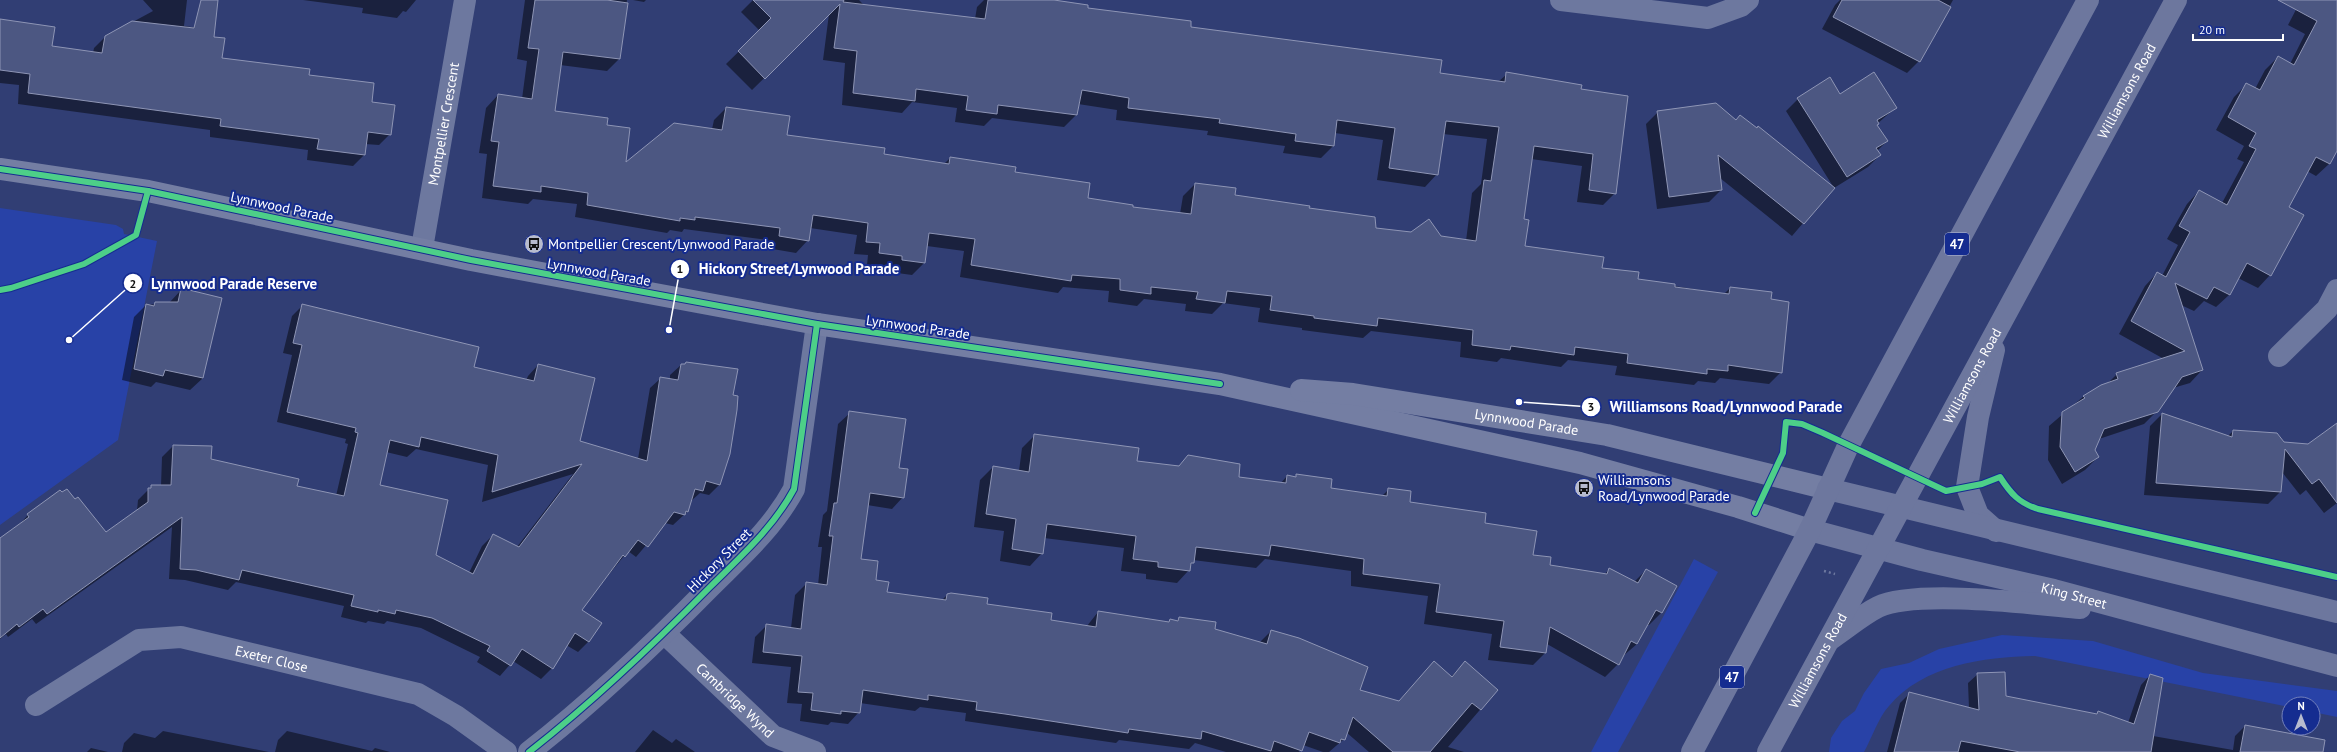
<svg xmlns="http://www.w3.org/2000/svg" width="2337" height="752" font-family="'PT Sans',sans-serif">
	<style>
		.green { fill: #2842a7 }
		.shadow { fill: #0007; fill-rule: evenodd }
		.building { fill: #4c5782; stroke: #8e95b5; fill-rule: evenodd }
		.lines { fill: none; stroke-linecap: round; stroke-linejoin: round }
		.path { stroke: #6d789f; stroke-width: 2.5; stroke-dasharray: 2 3; stroke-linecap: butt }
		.minor { stroke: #6d789f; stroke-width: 22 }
		.secondary { stroke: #747ea3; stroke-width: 22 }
		.primary { stroke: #6d779e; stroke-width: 22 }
		.cycleway-casing { stroke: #152c90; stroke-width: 8 }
		.cycleway { stroke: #4dcf88; stroke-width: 6 }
		.labels { text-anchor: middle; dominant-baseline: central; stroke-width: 4; stroke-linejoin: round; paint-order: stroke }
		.shield { fill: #152c90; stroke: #b9c0de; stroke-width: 1 }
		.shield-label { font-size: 13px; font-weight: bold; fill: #fff }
		.street-label { font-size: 14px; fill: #fff; stroke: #152c90 }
		.poi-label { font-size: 14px; fill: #fff; stroke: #152c90; text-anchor: start }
		.leader { fill: none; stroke: #fff; stroke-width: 1.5 }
		.callout-dot { fill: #fff; stroke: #152c90; stroke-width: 1.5 }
		.mark-label { font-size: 12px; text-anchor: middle; font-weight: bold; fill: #111 }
		.callout-label { font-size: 15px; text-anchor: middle; font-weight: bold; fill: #fff; stroke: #152c90; stroke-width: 4; stroke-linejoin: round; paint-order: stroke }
	</style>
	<rect width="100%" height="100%" fill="#313e74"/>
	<g class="green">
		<polygon points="0,208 116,225 123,229 124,234 157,241 118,440 0,525"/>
		<polygon points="1694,559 1718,572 1618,752 1591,752"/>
		<path d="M2002 635 2093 641 2203 673 2337 691V717L2313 712V704H2289V707L2035 656C1985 657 1923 665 1889 706 1878 718 1872 738 1864 752H1829L1831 738 1842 721 1855 711 1864 693 1881 669 1909 663 1939 649Z"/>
	</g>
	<g class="shadow">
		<polygon points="143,0 187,0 184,26 214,30 213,37 221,59 308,76 371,103 390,134 379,145 365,144 364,155 353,166 307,160 308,150 210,137 210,130 18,104 19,85 0,83 0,20 51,47 93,53 94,48 105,37 153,11"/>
		<polygon points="303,0 416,0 406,12 403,11 397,18 362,13 363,8"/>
		<polygon points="525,0 627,0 619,59 607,71 560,65 554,112 606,126 624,164 712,129 714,120 726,108 786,136 883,155 944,164 950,158 1015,168 1014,172 1087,199 1132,208 1180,214 1183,196 1195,184 1235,189 1234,196 1308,209 1375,229 1466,241 1472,193 1481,184 1487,139 1443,134 1437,174 1425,187 1377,180 1383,140 1335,133 1333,146 1321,158 1283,153 1285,146 1207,135 1208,131 1116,120 1117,110 1078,104 1076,115 1064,127 992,118 984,126 955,122 957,108 912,102 902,113 842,105 845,63 823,60 829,14 752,90 726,64 760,31 741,12 753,0 859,0 882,24 975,19 977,7 984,0 1035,0 1439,74 1498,82 1507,74 1580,90 1615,193 1603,205 1577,202 1582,166 1531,159 1523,220 1524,247 1637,280 1724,294 1730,288 1770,300 1781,372 1769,384 1720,378 1715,383 1698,381 1694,385 1615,375 1617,366 1568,360 1561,367 1501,358 1497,362 1460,357 1461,342 1371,331 1363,338 1302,330 1302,328 1258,322 1260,308 1223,303 1212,314 1185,311 1186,304 1144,299 1137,306 1108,302 1109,291 1063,287 1058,293 960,277 964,251 927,246 924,263 912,275 890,272 891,268 867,265 868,255 854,254 857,235 810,228 808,240 796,253 767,248 768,240 684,229 682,232 670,230 667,233 575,217 577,204 533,199 528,204 482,198 487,154 479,153 486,108 498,95 522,99 527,61 517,59"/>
		<polygon points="633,0 646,0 644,2"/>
		<polygon points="1840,0 1953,0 1919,61 1907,73 1822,29 1835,5"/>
		<polygon points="2301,0 2337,0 2337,148 2329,164 2316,176 2307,171 2287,208 2270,275 2258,288 2238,278 2229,295 2216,307 2204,301 2194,311 2181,305 2202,370 2190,383 2173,388 2157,411 2144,424 2099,439 2094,450 2098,457 2085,470 2062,484 2048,460 2049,426 2084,396 2107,384 2117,374 2164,359 2119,334 2145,286 2157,273 2162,276 2178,245 2167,239 2187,204 2199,191 2222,203 2244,162 2237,159 2244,146 2216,130 2234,97 2246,85 2255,89 2265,70 2278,57 2290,64 2305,34 2288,25"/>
		<polygon points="1840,95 1895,108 1876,125 1887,141 1877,151 1880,155 1868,167 1834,188 1786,111 1798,99"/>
		<polygon points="1658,112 1735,121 1833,188 1792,236 1720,178 1721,190 1709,202 1657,209 1646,124"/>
		<polygon points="182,289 203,378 190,390 156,382 151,387 122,380 134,317 146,305 169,303"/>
		<path d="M303 305 473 368 526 381 528 376 538 365 579 442 638 459 650 388 661 378 670 379V375L681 365 719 485 709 495 700 493 691 501 687 512 673 525 665 523 636 557 628 551 580 610 600 623 588 642 578 652 566 645 552 668 541 679 513 661 500 676 477 662 480 657 421 628 387 621 384 624 368 621 366 623 341 617 344 606 236 582 228 590 185 580 169 579 172 527 36 624 32 619 8 637 6 634 0 639V539L18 526 28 515 60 491 75 500 106 533 137 511 138 500 152 486H161L162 457 173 446 296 487 336 496 348 444 345 443 346 439 277 422 292 355 283 353 292 316ZM416 449 488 465 482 502 573 474 517 547 493 535 482 546 469 573 435 555 379 486 386 452 407 457Z"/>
		<polygon points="850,413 898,469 903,497 892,509 867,505 860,560 886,593 942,600 947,595 1050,621 1087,626 1098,612 1168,622 1170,620 1176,622 1179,618 1259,643 1271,631 1358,690 1398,702 1434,662 1451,677 1465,662 1497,690 1448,747 1464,752 1369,752 1346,732 1344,739 1329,752 1323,752 1303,745 1299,752 1226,752 1195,743 1189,749 1119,740 1116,743 965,721 966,713 920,707 915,711 860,703 859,712 848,724 831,722 828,725 800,721 802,704 787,703 791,667 752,663 755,637 767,625 791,628 795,595 806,584 818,585 822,547 818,547 823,515 827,511 838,424"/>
		<polygon points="2162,414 2228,436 2233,431 2283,443 2308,445 2337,423 2337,503 2324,513 2306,490 2300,495 2282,472 2280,492 2268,504 2144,495 2150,426"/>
		<polygon points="1035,435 1136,462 1178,467 1188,456 1238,478 1280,484 1287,476 1294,478 1297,475 1330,489 1382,496 1389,489 1409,503 1484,524 1549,565 1605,574 1609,569 1634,582 1646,570 1676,586 1661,613 1649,625 1647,625 1637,644 1623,656 1618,664 1605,677 1547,644 1545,653 1533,665 1488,660 1492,634 1424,624 1428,596 1351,586 1351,571 1265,559 1256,568 1193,560 1189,570 1177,583 1146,579 1146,574 1121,571 1124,548 1044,538 1042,553 1030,566 1000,561 1004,531 974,527 980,480 993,467 1019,471 1022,448"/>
		<polygon points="1978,674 2005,697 2095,715 2098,712 2128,723 2141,685 2150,675 2153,736 2233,750 2235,736 2245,726 2301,752 1887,752 1900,703 1910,693 1969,708 1968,683"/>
		<polygon points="653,730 672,743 676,739 695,752 635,752"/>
		<polygon points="163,731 269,752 122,752 124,743 134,733 155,738"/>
		<polygon points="287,731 372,751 375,748 390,752 275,752 278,740"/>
		<polygon points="91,748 108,752 87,752"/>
	</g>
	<g class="building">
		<polygon points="201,0 218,0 214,37 225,38 222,58 310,69 309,75 374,83 372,102 395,105 391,135 368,132 365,155 317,149 319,139 220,126 221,119 28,93 30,74 0,70 0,19 55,27 52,46 102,53 105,36 132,21 194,28"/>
		<polygon points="535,0 607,0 628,3 620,59 563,52 555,111 608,118 607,125 630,128 626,162 674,123 722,130 726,107 790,116 787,135 885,148 884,154 949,164 950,157 1016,167 1015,172 1090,183 1088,198 1133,205 1133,207 1191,214 1195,183 1236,188 1235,195 1310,206 1309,208 1375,217 1376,228 1411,232 1429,219 1441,236 1476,241 1484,180 1491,181 1499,127 1446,121 1438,175 1389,168 1395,128 1337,120 1334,146 1295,141 1296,134 1219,123 1220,119 1128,108 1129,98 1082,90 1077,115 998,105 997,114 966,110 968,96 916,89 915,101 853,93 857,51 834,48 840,4 765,79 738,51 771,18 753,0 844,0 843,2 985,19 988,0 1054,0 1088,5 1088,8 1191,21 1191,27 1442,60 1440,73 1505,82 1506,72 1582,85 1581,89 1628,96 1616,194 1589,190 1593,154 1534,146 1524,219 1529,220 1525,246 1604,257 1602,268 1639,272 1638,279 1675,284 1675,287 1729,294 1730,287 1772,292 1771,299 1789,302 1782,373 1728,365 1728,371 1707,369 1707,374 1627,363 1628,354 1575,347 1574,355 1511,346 1510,350 1472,345 1473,330 1378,318 1377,326 1314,318 1314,316 1270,310 1272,296 1227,291 1225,303 1196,299 1198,292 1151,287 1151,294 1120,290 1120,279 1072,275 1071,281 971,265 975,239 929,233 925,263 902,260 902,256 879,253 880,243 866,242 868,223 813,215 809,241 779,236 780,228 695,217 695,220 680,218 680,221 587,205 588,193 541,186 541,192 493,186 499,142 491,141 498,94 532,99 539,49 528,48"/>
		<polygon points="1842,0 1938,0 1951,7 1920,62 1833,17"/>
		<polygon points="2278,0 2337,0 2337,151 2330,164 2316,157 2289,207 2304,215 2271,276 2247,263 2230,295 2214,287 2207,299 2175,283 2203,370 2182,377 2158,412 2104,429 2095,450 2099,457 2075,472 2060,447 2062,412 2085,398 2083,396 2101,385 2118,379 2116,373 2185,351 2131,321 2157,272 2166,277 2190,232 2179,226 2199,190 2227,205 2256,149 2249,146 2256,133 2228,117 2246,83 2260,90 2278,56 2294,65 2317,21"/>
		<polygon points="1874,72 1897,108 1877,120 1879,124 1877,125 1888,141 1876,148 1881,155 1847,177 1797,98 1830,77 1840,94"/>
		<polygon points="1716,103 1736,120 1740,115 1757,128 1758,126 1835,188 1804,224 1718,155 1722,190 1669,197 1657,111"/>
		<polygon points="181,288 222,298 203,378 165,370 163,376 134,369 146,304 154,306 155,302 178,302"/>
		<path d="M302 304 479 347 474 367 534 381 538 364 595 378 580 441 647 461 660 377 678 380 681 364H685L686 362 738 369 733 395 738 396 737 410 730 454 720 485 706 481 703 491 695 489 688 512 686 511 685 515 674 512 648 547 638 540 625 557 623 555 582 610 602 623 589 642 575 633 553 669 522 649 511 666 487 651 490 646 432 618 396 610 395 614 378 610V612L351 606 354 595 242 570 239 580 196 570 180 569 182 517 47 614 43 609 19 627 17 624 0 638V538L29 517 27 514 60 490 62 492 67 489 75 499 78 497 106 532 148 502V488H151V485H171L173 445 212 446 211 459 299 479 297 486 344 496 358 433 355 432 356 428 287 412 302 345 293 343ZM421 437 498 455 492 492 582 464 519 547 493 534 473 574 436 555 448 500 380 485 390 440 419 447Z"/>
		<polygon points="849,411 906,419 899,468 908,469 904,498 870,493 861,559 878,561 876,580 889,582 887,592 946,600 947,594 951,593 988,598 987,604 1052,613 1051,620 1096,627 1098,611 1169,622 1170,619 1178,621 1179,617 1216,622 1215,629 1267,644 1271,630 1299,638 1368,667 1360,690 1399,701 1434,661 1452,677 1465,661 1498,690 1481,710 1472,703 1430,752 1393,752 1353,717 1345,740 1341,739 1340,743 1309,732 1302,751 1274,741 1271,751 1202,731 1201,739 1129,729 1128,733 1005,714 976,710 977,702 928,695 928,700 863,690 860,713 841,711 841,714 811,710 813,693 798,692 802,656 763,652 766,624 801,629 806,582 827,585 833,536 829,536 834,503 837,503"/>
		<polygon points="2162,413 2232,437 2233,430 2277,433 2284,442 2308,444 2337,423 2337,503 2319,479 2312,484 2285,449 2281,492 2156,483"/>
		<polygon points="1034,434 1139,448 1137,461 1179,466 1188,455 1240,464 1239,477 1286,483 1287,475 1296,477 1296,474 1332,479 1331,488 1387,496 1388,488 1411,491 1410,502 1486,513 1485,523 1537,531 1533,555 1551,557 1550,565 1607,574 1609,568 1638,583 1646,569 1677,586 1662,613 1656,610 1637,644 1631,641 1619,665 1550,627 1546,653 1500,647 1504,621 1436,612 1440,584 1363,574 1364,559 1271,545 1269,556 1196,547 1194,563 1191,563 1190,571 1158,567 1158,562 1133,559 1136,536 1047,524 1043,554 1012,549 1016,519 986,514 993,466 1029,472"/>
		<polygon points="2005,672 2006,696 2097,714 2098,711 2134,724 2150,674 2163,678 2151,752 2020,752 1961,741 1958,752 1894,752 1909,692 1979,710 1977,673"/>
		<polygon points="2245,725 2325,740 2323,752 2240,752"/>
	</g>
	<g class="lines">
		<polyline class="path" points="1824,571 1835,574"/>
		<g class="minor">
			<polyline points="1561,0 1708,18 1741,6 1748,0"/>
			<path id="s1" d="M422 248 465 0"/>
			<polyline points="2279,356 2327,309 2337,290"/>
			<path id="s2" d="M664 633 773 736 815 752"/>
			<path id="s3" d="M36 705 139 640 181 637 418 694 456 716 506 752"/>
			<path d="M529 752C593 702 653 645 710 587 741 556 773 528 794 489L817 324"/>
		</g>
		<g class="secondary">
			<polyline points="0,169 148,191 471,260 817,324 1220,384 1580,463 1738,507 1810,530"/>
			<path id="s4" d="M1301 390 1353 394 1607 435 1828 489"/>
		</g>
		<g class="primary">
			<polyline points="1994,350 1978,417 1967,487 1978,515 1996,531"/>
			<polyline points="1828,489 2337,612"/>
			<path id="s5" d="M1810 530 1922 560 2054 590 2337 666"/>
			<path d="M1832 638C1847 628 1862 615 1878 607 1916 589 2035 604 2080 608"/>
			<polyline points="1692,752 1810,530 1848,446 2088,0"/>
			<path id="s6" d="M1768 752 2176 0"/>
		</g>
		<g class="cycleway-casing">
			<g id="cycleway">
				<polyline points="0,169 148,191 471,260 817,324 1220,384"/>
				<polyline points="0,290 11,288 84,264 136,235 148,191"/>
				<path d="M1755 513 1783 453 1786 422 1802 424 1823 433 1946 491 1982 484 2000 477C2011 494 2019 503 2038 509L2337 577"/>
				<path d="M529 752C593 702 653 645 710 587 741 556 773 528 794 489L817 324"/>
			</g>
		</g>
		<use href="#cycleway" class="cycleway"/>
	</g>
	<defs>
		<g id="bus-disc" transform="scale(1)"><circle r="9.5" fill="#b7bbce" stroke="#152c90"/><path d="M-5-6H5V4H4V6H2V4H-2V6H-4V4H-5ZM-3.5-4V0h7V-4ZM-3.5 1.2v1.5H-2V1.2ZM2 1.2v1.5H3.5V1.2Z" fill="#111"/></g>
	</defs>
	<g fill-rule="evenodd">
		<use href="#bus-disc" x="534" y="244"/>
		<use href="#bus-disc" x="1584" y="488"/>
	</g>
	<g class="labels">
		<g class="shield">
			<rect x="1945" y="233" width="24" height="22" rx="3"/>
			<rect x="1720" y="666" width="24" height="22" rx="3"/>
		</g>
		<g class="shield-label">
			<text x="1957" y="244">47</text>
			<text x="1732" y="677">47</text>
		</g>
		<g class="street-label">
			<text stroke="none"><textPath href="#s6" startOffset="752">Williamsons Road</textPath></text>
			<text stroke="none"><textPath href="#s1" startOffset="126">Montpellier Crescent</textPath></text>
			<text transform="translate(282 207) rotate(12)">Lynnwood Parade</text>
			<text transform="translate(599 272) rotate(10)">Lynnwood Parade</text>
			<text transform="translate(918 327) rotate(8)">Lynnwood Parade</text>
			<text stroke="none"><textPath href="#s6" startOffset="428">Williamsons Road</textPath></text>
			<text stroke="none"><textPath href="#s4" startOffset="228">Lynnwood Parade</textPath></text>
			<text transform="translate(719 560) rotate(-45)">Hickory Street</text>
			<text stroke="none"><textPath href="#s5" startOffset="272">King Street</textPath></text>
			<text stroke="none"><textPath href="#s3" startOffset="257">Exeter Close</textPath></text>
			<text stroke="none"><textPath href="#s6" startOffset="104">Williamsons Road</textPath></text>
			<text stroke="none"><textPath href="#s2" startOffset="98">Cambridge Wynd</textPath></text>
		</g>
		<g class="poi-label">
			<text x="548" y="244">Montpellier Crescent/Lynwood Parade</text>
			<text x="1598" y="480">Williamsons<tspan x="1598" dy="16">Road/Lynwood Parade</tspan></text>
		</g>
	</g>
	<path class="leader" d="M669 330L680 269M69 340L133 283M1519 402L1591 407"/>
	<g class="callout-dot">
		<circle cx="669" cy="330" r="4"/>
		<circle cx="69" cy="340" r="4"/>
		<circle cx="1519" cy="402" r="4"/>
		<circle cx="680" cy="269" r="10"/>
		<circle cx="133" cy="283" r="10"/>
		<circle cx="1591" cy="407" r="10"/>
	</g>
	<g class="mark-label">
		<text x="680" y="273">1</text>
		<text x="133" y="288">2</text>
		<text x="1591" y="411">3</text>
	</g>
	<g class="callout-label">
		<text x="799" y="274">Hickory Street/Lynwood Parade</text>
		<text x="234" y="289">Lynnwood Parade Reserve</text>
		<text x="1726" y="412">Williamsons Road/Lynnwood Parade</text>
	</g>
	<g transform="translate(2301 716)"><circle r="19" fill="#152c90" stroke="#7380bc"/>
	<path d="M0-3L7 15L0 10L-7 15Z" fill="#b7bbce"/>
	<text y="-6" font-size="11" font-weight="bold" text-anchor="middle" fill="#ffffff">N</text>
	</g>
	<path d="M2193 34v6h90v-6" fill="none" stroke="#ffffff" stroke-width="2"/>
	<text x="2199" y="34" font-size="12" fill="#ffffff" stroke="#152c90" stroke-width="3" paint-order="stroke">20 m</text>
</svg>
